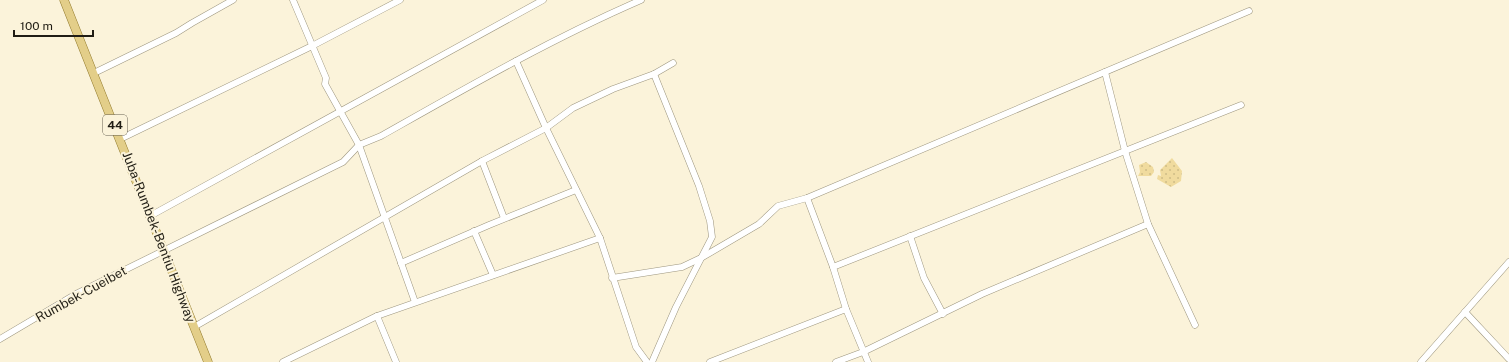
<svg xmlns="http://www.w3.org/2000/svg" width="1509" height="362" font-family="'Public Sans',sans-serif">
	<style>
		.grass { fill: url(#grass-dots) }
		.lines { fill: none; stroke-linecap: round; stroke-linejoin: round }
		.minor-casing { stroke: #9d967f; stroke-width: 7 }
		.major-casing { stroke: #937b2d; stroke-width: 9 }
		.minor { stroke: #fff; stroke-width: 6 }
		.major { stroke: #e3ce89; stroke-width: 8 }
		.labels { text-anchor: middle; dominant-baseline: central; stroke-width: 4; stroke-linejoin: round; paint-order: stroke }
		.shield { fill: #fbf3da; stroke: #625d4f; stroke-width: 1 }
		.shield-label { font-size: 12px; font-weight: bold; fill: #201d14 }
		.street-label { font-size: 13px; fill: #201d14; stroke: #fbf3da }
	</style>
	<defs>
		<pattern id="grass-dots" width="8" height="8" patternUnits="userSpaceOnUse"><rect width="8" height="8" fill="#f0db9e"/><path d="M2 2h.1M6 6h.1" fill="none" stroke="#cebc87" stroke-width="1.8" stroke-linecap="round"/></pattern>
	</defs>
	<rect width="100%" height="100%" fill="#fbf3da"/>
	<g class="grass">
		<polygon points="1172,158 1182,171 1181,181 1171,187 1157,179 1158,175 1161,176 1160,170"/>
		<polygon points="1146,162 1153,167 1154,172 1151,176 1138,176 1140,172 1139,165"/>
	</g>
	<g class="lines">
		<g class="minor-casing">
			<g id="minor">
				<polyline points="293,0 326,78 325,84 359,145 415,302"/>
				<polyline points="516,61 546,128 600,238 636,347 647,362"/>
				<polyline points="1105,72 1125,151 1148,224 1195,325"/>
				<polyline points="94,73 176,33 192,23 233,0"/>
				<polyline points="120,139 312,46 400,0"/>
				<polyline points="482,161 504,218"/>
				<polyline points="807,198 833,267 846,309"/>
				<polyline points="150,216 543,0"/>
				<polyline points="474,231 493,275"/>
				<polyline points="910,236 924,278 943,314"/>
				<polyline points="401,263 489,225 576,190"/>
				<polyline points="833,267 1241,105"/>
				<polyline points="612,278 682,267 701,258 759,224 778,206 807,198 1249,11"/>
				<polyline points="1465,312 1509,359"/>
				<polyline points="377,316 396,362"/>
				<polyline points="194,327 482,161 546,128 573,108 613,89 654,74 673,63"/>
				<path d="M0 339 76 294 343 162 359 145 381 136C466 88 551 39 641 0"/>
				<polyline points="283,362 377,316 600,238"/>
				<polyline points="652,362 676,307 712,237 710,221 699,186 654,74"/>
				<polyline points="710,362 846,309 868,362"/>
				<polyline points="836,362 863,352 982,294 1148,224"/>
				<polyline points="1421,362 1509,262"/>
			</g>
		</g>
		<g class="major-casing">
			<polyline id="major" points="64,0 208,362"/>
		</g>
		<use href="#minor" class="minor"/>
		<use href="#major" class="major"/>
	</g>
	<g class="labels">
		<rect class="shield" x="103" y="115" width="24" height="20" rx="3"/>
		<g class="shield-label">
			<text x="115" y="125">44</text>
		</g>
		<g class="street-label">
			<text transform="translate(159 237) rotate(69)">Juba-Rumbek-Bentiu Highway</text>
			<text transform="translate(81 294) rotate(-29)">Rumbek-Cueibet</text>
		</g>
	</g>
	<path d="M14 30v6h79v-6" fill="none" stroke="#201d14" stroke-width="2"/>
	<text x="20" y="30" font-size="12" fill="#201d14" stroke="#fbf3da" stroke-width="3" paint-order="stroke">100 m</text>
</svg>
